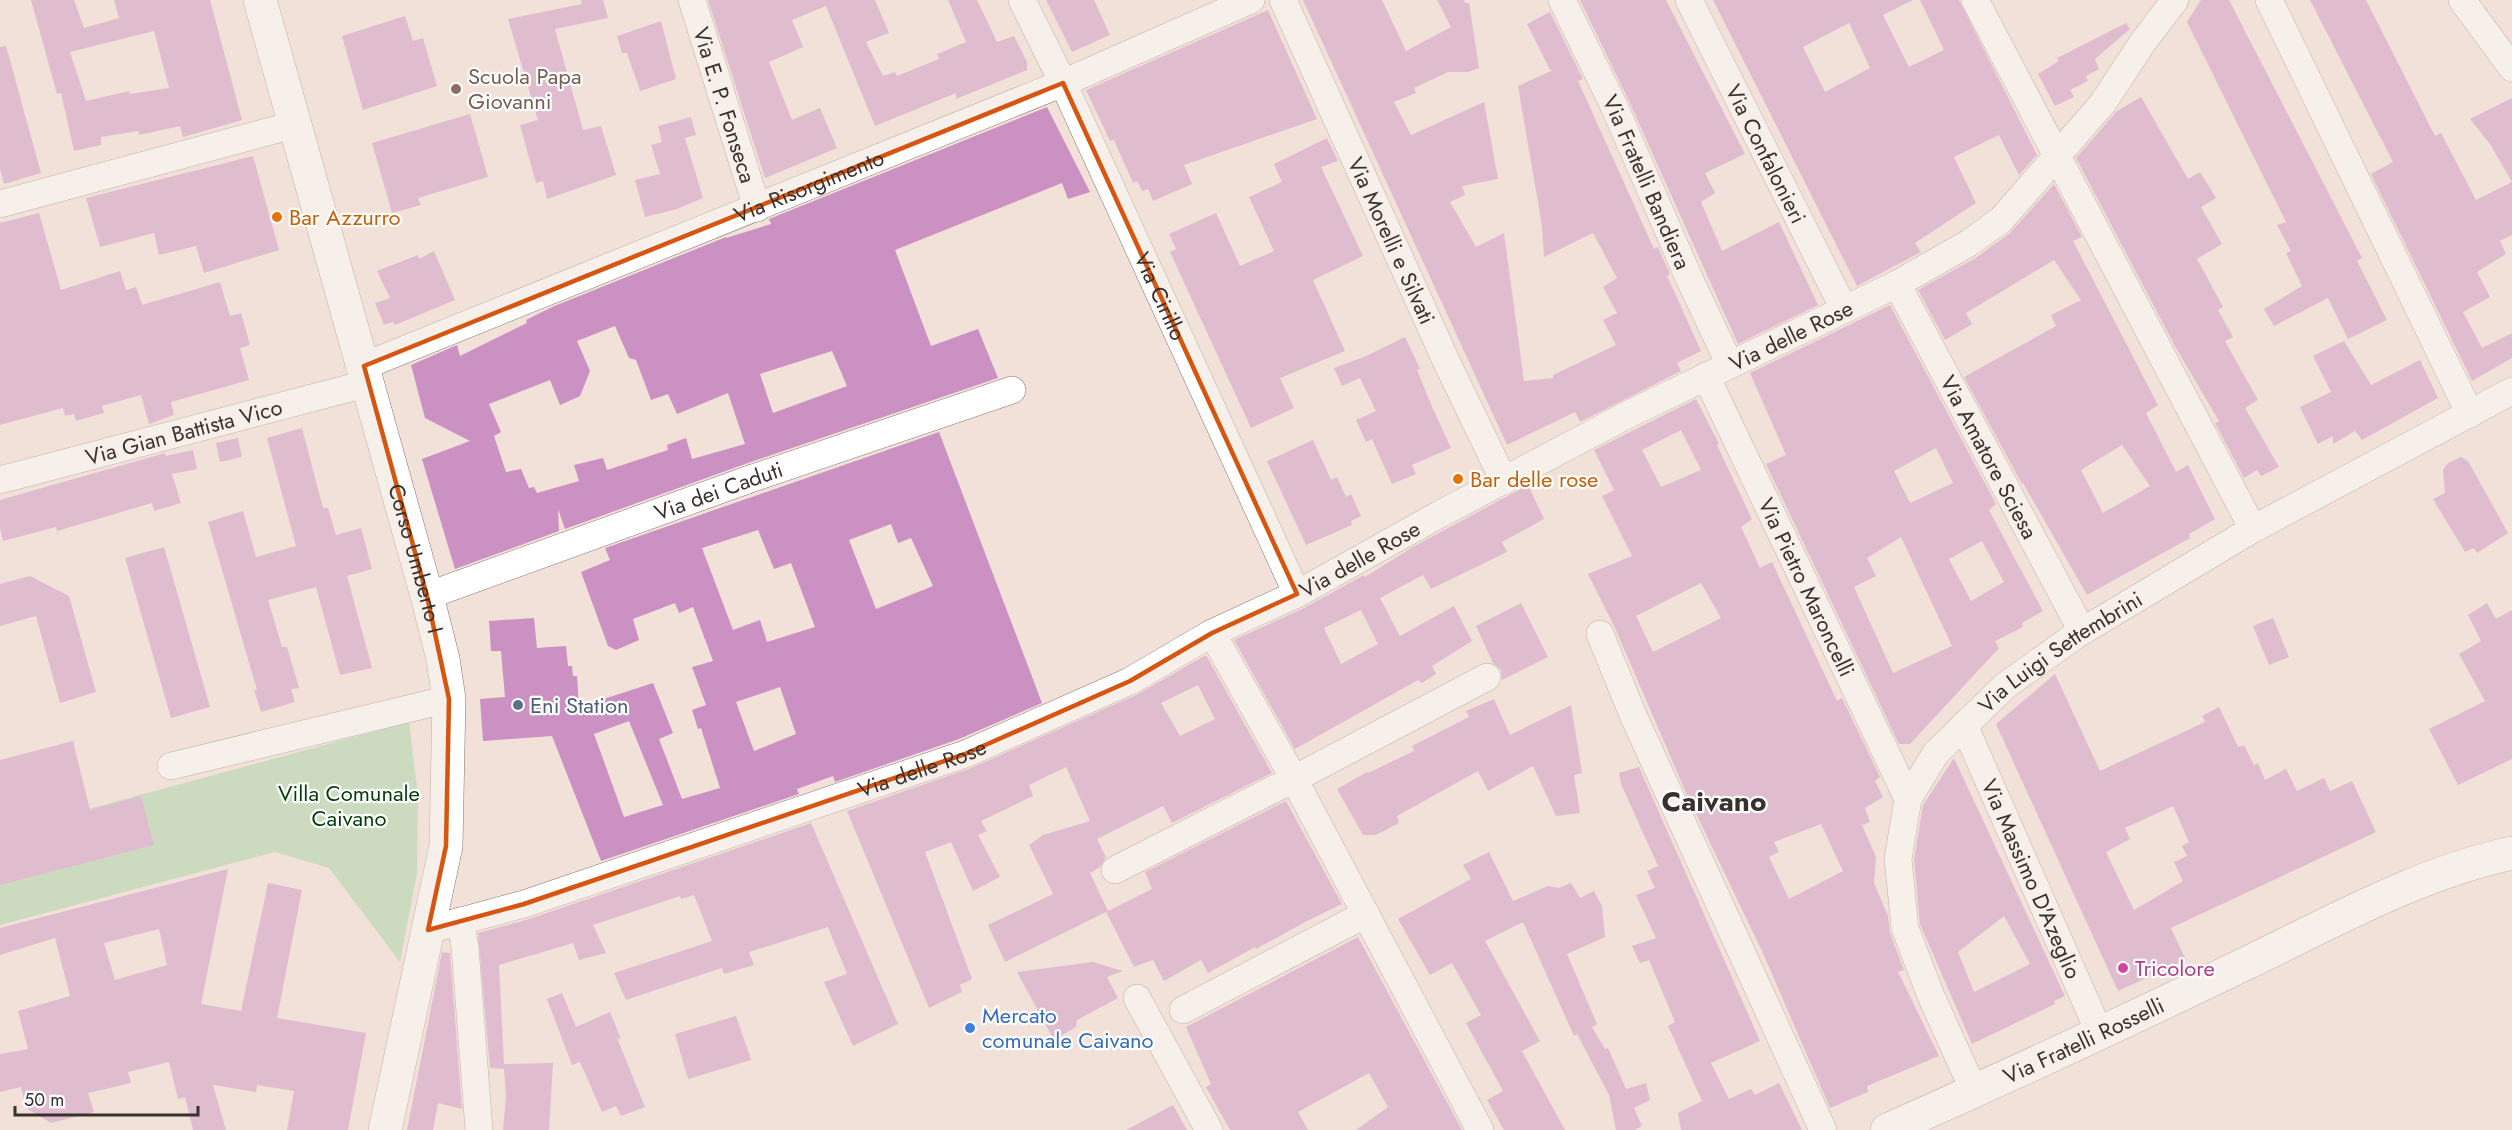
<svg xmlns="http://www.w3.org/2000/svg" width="2512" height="1130" font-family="Jost,sans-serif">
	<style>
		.green { fill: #a1d3a0 }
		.building { fill: #cb91c3; fill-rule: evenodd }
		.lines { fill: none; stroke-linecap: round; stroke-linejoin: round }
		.street-casing { stroke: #84766f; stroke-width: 28 }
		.secondary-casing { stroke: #84766f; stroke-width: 34 }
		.street { stroke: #fff; stroke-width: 27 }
		.secondary { stroke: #fff; stroke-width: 33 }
		.marked { fill: none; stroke: #d65510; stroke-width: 4.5; stroke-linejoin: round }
		.education-dot { fill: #8d6e63; stroke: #fff; stroke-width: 2 }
		.food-dot { fill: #e8710a; stroke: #fff; stroke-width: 2 }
		.service-dot { fill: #5c6f8a; stroke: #fff; stroke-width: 2 }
		.hotel-dot { fill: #d1479c; stroke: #fff; stroke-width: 2 }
		.shop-dot { fill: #3f7fe0; stroke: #fff; stroke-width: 2 }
		.labels { text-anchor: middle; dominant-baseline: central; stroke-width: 4.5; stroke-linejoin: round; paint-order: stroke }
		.education-label { font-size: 22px; fill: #785e54; stroke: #fff; text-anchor: start }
		.street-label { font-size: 22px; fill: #38322f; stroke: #fff }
		.food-label { font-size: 22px; fill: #c56008; stroke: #fff; text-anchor: start }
		.service-label { font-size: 22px; fill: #4e5e75; stroke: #fff; text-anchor: start }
		.park-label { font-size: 22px; fill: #003d07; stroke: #fff }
		.hotel-label { font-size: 22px; fill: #b23c85; stroke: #fff; text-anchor: start }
		.shop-label { font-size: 22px; fill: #366cbe; stroke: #fff; text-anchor: start }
		.district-label { font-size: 28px; font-weight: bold; fill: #38322f; stroke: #fff }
	</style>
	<rect width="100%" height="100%" fill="#f1e1d9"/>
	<polygon class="green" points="409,722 418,796 417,873 400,962 329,868 275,852 0,925 0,833"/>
	<g class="building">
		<path d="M31 0H74L84 28 119 18 114 0H210L242 120 183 137 180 126 139 135 138 131 101 137V145L74 151 61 93 57 94ZM154 31 169 88 130 94 129 91 86 101 70 52Z"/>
		<polygon points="581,0 603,0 608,18 555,29 583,130 601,126 616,175 547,199 543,181 536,183 520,125 538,120 508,19 582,4"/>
		<polygon points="708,0 875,0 889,33 866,42 883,76 895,72 897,76 939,59 937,54 966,42 948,0 977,0 997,42 1014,36 1027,62 1027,70 956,99 956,93 875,126 826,6 792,20 803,47 769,62 792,120 820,108 837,148 765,178"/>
		<polygon points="1046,0 1094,0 1110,35 1072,52"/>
		<polygon points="1303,0 1382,0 1406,51 1451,27 1437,0 1464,0 1465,3 1469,3 1479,68 1468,72 1448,72 1414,88 1416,93 1394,102 1411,135 1484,102 1498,179 1462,186 1465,195 1450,202 1476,247 1504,233 1524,381 1553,378 1553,375 1616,345 1603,320 1617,313 1603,287 1617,278 1593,233 1544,257 1542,226 1518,86 1553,70 1550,70 1527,24 1550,12 1583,79 1578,81 1654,249 1658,247 1670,274 1667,276 1701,351 1677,363 1681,371 1580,422 1575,412 1507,445"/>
		<polygon points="1580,0 1666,0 1745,154 1705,173 1715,193 1701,202 1722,251 1779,222 1818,305 1738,344 1628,99"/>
		<path d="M1713 0H1913L1883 15 1909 67 1944 50 1920 0H1959L2037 155 2019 175 1999 135 1954 157 1976 203 1915 243 1921 252 1857 286ZM1849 23 1870 68 1825 92 1803 47Z"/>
		<polygon points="2201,0 2229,0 2362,258 2357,261 2387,320 2348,339 2328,298 2274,326 2264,309 2302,286 2286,253 2291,251 2277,225 2286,222 2187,22"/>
		<polygon points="2310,0 2366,0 2435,136 2441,133 2476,200 2512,182 2490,144 2470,119 2512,98 2512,235 2500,241 2506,254 2477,272 2490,297 2463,312 2482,348 2512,333 2512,358 2472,381 2371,174 2393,162"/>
		<polygon points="1268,10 1317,119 1184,165 1192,184 1153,201 1148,189 1142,191 1137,181 1133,183 1114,140 1110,141 1086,90"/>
		<polygon points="405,16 413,41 423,38 437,86 363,110 342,36"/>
		<polygon points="661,21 676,79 640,91 627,53 622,53 617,36"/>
		<polygon points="2126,23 2130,29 2095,59 2099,69 2086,76 2088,81 2070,90 2074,97 2055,106 2038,74 2059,61 2057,58"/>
		<polygon points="6,46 41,173 4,184 0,168 0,47"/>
		<polygon points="2141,97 2188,179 2200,172 2216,198 2201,207 2222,244 2197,259 2223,307 2218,310 2233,337 2225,341 2258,400 2245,408 2279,467 2261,476 2257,470 2244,478 2215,423 2219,421 2176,348 2076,158 2117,111"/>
		<path d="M1047 107 1090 192 1068 199 1062 183 895 250 931 346 978 329 998 378 745 464 565 529 558 509 559 531 455 569 422 459 470 441 425 418 411 365 457 345 460 356 527 323 526 320 552 307 726 237V238L771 224 769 219ZM615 326 629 358 636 360 651 400 668 394 677 414 728 393 745 444 692 459 686 438 667 445 668 450 607 470 603 458 574 465 579 481 537 493 534 487 529 488 521 469 506 472 494 436 501 432 489 404 550 380 560 405 580 396 590 371 577 341ZM832 351 847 386 773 413 760 374Z"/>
		<polygon points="470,114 488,177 418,198 421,205 392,213 372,143"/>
		<polygon points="691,117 696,135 685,138 703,198 677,209 645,217 635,180 660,174 651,145 662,142 658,126"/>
		<polygon points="1327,138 1338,161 1321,167 1363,256 1313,280 1345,351 1280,378 1294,408 1251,428 1170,252 1176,249 1169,234 1216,213 1240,266 1274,251 1249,197 1282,182 1274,164"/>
		<polygon points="253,156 279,250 204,273 196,246 159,255 154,233 100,247 86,198"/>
		<path d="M2054 184 2082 237 2073 241 2158 405 2146 413 2176 472 2188 465 2215 519 2189 534 2190 538 2087 595 2023 483 2022 484 1964 377 2056 326 2051 315 2081 300 2054 260 1966 313 1972 324 1945 340 1918 290 1977 257 2010 233ZM2122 445 2150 486 2103 513 2081 470Z"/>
		<polygon points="39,213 61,290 120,271 126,290 136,287 142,305 220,282 230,316 241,313 250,345 240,348 249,380 171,402 174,415 149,424 141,395 102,406 104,413 76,421 74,414 65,416 63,408 0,425 0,223"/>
		<polygon points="434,251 455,300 395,325 393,322 384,325 375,303 390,298 377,271 418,255 419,259"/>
		<path d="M1890 305 1996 504 1989 510 2043 611 2022 623 2023 627 1995 641 1999 648 1910 744H1899L1766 464 1786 455 1750 373ZM1936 448 1953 483 1910 503 1894 471ZM1901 537 1952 646 1893 673 1854 587 1876 576 1867 558ZM1982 541 2004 582 1971 601 1949 559Z"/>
		<polygon points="1405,337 1420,369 1417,370 1433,409 1451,448 1412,465 1416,474 1392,484 1372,439 1366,442 1356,420 1376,411 1360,378 1342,386 1334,368 1364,357"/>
		<polygon points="2344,341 2371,385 2420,360 2438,398 2362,440 2355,431 2333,444 2333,436 2318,444 2300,407 2331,392 2313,356"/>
		<path d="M1696 399 1719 444 1717 445 1752 519 1741 527 1760 568 1772 562 1837 701 1842 698 1880 777 1875 781 1883 797 1865 808 1870 822 1862 825 1876 857 1874 883 1888 916 1890 933 1904 970 1898 972 1939 1056 1867 1086 1868 1092 1830 1108 1762 951 1687 795 1615 628 1588 574 1632 556 1602 496 1614 490 1594 450ZM1681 430 1701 470 1661 487 1642 450ZM1701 583 1721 618 1653 652 1636 616ZM1821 824 1843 871 1789 899 1769 857 1779 852 1774 842Z"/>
		<polygon points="302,428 323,508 328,508 336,535 361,528 372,569 347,576 372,668 340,675 316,587 268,600 282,647 287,647 299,688 291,689 295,702 261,712 254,690 257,690 208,522 243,511 256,557 296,546 267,438"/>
		<path d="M939 432 1042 703 959 739 835 782 833 776 797 789 799 794 601 861 552 736 483 741 480 699 505 697 501 651H491L489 621 534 618 537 648 566 646 568 666H572L573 676H577L579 707 653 683 673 733 659 739 682 799 720 788 701 728 698 729 692 710 706 705 692 667 713 661 693 607 679 613 675 603 633 619 639 640 616 650 608 646 581 572 610 560 605 548ZM891 524 898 543 911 538 933 586 876 609 849 540ZM758 530 774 569 791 563 815 627 767 642 760 620 733 630 702 548ZM780 687 796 734 754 751 736 702ZM629 721 663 805 624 817 594 734Z"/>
		<polygon points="238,438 242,457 220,462 216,443"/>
		<polygon points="1313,440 1331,480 1337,477 1346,497 1351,494 1361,516 1351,521 1352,525 1306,545 1267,461"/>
		<polygon points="193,450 197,469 172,474 181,503 154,511 152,503 57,531 56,527 3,541 0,528 0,500 165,453 166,456"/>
		<polygon points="2461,457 2468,461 2508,533 2477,553 2474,548 2465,552 2433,499 2445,493 2443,470 2448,463"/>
		<path d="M1528 485 1544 519 1502 542 1507 552 1431 589 1423 575 1380 598 1400 636 1454 606 1472 641 1432 666 1436 674 1422 683 1418 680 1295 749 1234 640 1304 608 1364 575 1365 577 1411 548ZM1361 610 1378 644 1341 664 1324 628Z"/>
		<polygon points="164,547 210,707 171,718 125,558"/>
		<polygon points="30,576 69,596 96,692 60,703 36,616 0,626 0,584"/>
		<polygon points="1521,603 1548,657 1502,680 1501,670 1493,663 1476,626"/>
		<polygon points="2487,603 2496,619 2512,610 2512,759 2458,785 2429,729 2485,701 2459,654 2481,641 2468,615"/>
		<polygon points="2273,618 2289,657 2269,665 2253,626"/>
		<path d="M1206 655 1272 773 1172 823 1163 806 1097 839 1106 857 1100 867 1090 873 1108 911 1005 962 988 925 1053 894 1029 845 1043 835 1090 821 1066 767 1029 785 1033 796 981 821 987 831 978 835 1000 877 973 891 951 842 925 852 972 979 960 985 962 992 929 1008 847 811 971 768 1136 695ZM1198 685 1215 719 1180 736 1161 703Z"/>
		<path d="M2055 674 2100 771 2205 722 2202 716 2219 707 2238 747 2244 745 2254 765 2258 763 2265 780 2286 769 2297 791 2324 778 2330 791 2352 781 2376 832 2171 928 2186 960 2118 991 1996 724ZM2173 806 2189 842 2182 846 2187 856 2174 862 2183 881 2134 910 2106 852 2130 839 2125 828Z"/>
		<polygon points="1494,699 1510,735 1571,705 1582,773 1574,775 1580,813 1556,816 1533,766 1488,791 1478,771 1397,816 1399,823 1376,835 1363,835 1337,789 1367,772 1368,773 1414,751 1412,746 1469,717 1466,711"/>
		<polygon points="73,741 90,810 141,796 154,845 0,885 0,760"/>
		<path d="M1954 758 2065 996 2054 1001 2055 1004 1972 1044 1920 924 1914 860 1923 805ZM2004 916 2030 964 1974 992 1958 952Z"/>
		<polygon points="1639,767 1760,1041 1711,1063 1729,1099 1751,1089 1755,1095 1779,1083 1802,1130 1681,1130 1678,1113 1702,1101 1668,1026 1675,1022 1649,960 1640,963 1632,946 1656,938 1636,895 1655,888 1647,871 1658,866 1621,784 1619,773"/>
		<polygon points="1286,801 1342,904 1309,920 1256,949 1255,947 1208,973 1201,960 1164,981 1153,960 1134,967 1106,912 1152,889 1145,872"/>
		<polygon points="811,823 898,1024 853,1046 824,982 847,974 828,927 749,952 754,965 724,974 722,968 626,1000 614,973 712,941 694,895 681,899 680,896 593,925 606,953 579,960 573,943 499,965 504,1064 553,1063 549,1130 503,1130 506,1096 504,1069 490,1068 478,933 529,919"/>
		<polygon points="1489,852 1513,901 1548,886 1559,888 1571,883 1580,898 1594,891 1602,906 1605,937 1567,954 1597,1024 1592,1027 1605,1049 1608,1048 1626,1089 1646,1083 1650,1100 1634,1108 1642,1126 1635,1130 1616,1130 1609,1095 1577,1034 1574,1036 1523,922 1485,941 1540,1041 1522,1051 1565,1130 1504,1130 1487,1100 1503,1091 1466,1023 1481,1015 1452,963 1430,975 1398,919 1471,879 1463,865"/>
		<path d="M228 869 201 1004 241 1011 268 883 302 890 277 1018 366 1033 348 1130H287L294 1091 257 1085 256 1092 213 1085 226 1130H193L185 1097 178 1099 169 1062 128 1072 131 1083 88 1093 94 1112 51 1123 26 1108 21 1087 0 1092V1054L28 1049 18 1011 70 996 55 938 0 955V928ZM159 929 167 965 115 980 104 943Z"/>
		<polygon points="1358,937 1462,1130 1356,1130 1388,1107 1369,1073 1298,1112 1308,1130 1230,1130 1206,1087 1211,1084 1186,1027"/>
		<polygon points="442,952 450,953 462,1109 438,1103 433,1130 407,1130"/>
		<polygon points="1093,962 1123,971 1107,977 1118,998 1077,1020 1076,1027 1054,1040 1017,972"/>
		<polygon points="562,993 576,1027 610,1012 621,1039 617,1038 645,1107 621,1116 616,1106 602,1112 580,1062 572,1065 547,999"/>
		<polygon points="736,1016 751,1060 688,1079 675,1034"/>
		<polygon points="1173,1105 1187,1130 1126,1130"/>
	</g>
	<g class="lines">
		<g class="street-casing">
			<g id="street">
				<path id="s1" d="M692 0 757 208"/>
				<path id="s2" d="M1022 0 1063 83 1297 594"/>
				<path id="s3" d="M1283 0 1448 365 1504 481"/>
				<path id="s4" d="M1562 0 1614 106 1689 278 1730 365"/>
				<path id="s5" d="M1689 0 1844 309"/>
				<polyline points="1975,0 2253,529"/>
				<polyline points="2269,0 2470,414"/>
				<polyline points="2462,0 2512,68"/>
				<polyline points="0,204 293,125"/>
				<path id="s6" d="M1897 284 2082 631"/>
				<path id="s7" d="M364 366 1063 83 1251 0"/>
				<path id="s8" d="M1706 376 1908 799"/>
				<path id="s9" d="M0 480 369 383"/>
				<path id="s10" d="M427 596 750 479 1012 390"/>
				<polyline points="1212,633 1294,779 1480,1130"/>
				<polyline points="1600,634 1633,715 1823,1130"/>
				<path id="s11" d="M1964 725 2100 1034"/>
				<polyline points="171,766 449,699"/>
				<polyline points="1115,870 1294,779 1487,677"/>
				<polyline points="460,921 465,947 479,1130"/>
				<path id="s12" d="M428 930 524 904 965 754 1130 681 1212 633 1297 594 1440 514 1627 415 1897 284 1969 243 2001 220 2103 103 2143 42 2175 0"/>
				<polyline points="1137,998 1209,1130"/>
				<polyline points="1183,1010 1366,914"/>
				<path id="s13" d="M1974 1091 1931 996 1905 928 1898 859 1908 799 1936 753 2005 686 2076 635 2253 529 2512 391"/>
			</g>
		</g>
		<g class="secondary-casing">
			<g id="secondary">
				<path id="s14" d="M260 0 427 596 443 659 449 699 446 846 385 1130"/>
				<path id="s15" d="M1887 1130C2009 1076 2129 1020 2249 962 2334 921 2419 873 2512 853"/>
			</g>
		</g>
		<use href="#street" class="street"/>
		<use href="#secondary" class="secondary"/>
	</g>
	<path d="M0 0H2512V1130H0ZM1063 83 1297 594 1212 633 1130 681 965 754 524 904 428 930 446 846 449 699 427 596 364 366Z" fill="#f1e1d9" fill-opacity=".55" fill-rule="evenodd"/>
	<path class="marked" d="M1063 83 1297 594 1212 633 1130 681 965 754 524 904 428 930 446 846 449 699 427 596 364 366Z"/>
	<circle class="education-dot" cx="456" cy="89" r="6"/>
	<g class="food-dot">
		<circle cx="277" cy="217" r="6"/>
		<circle cx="1458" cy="479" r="6"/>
	</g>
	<circle class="service-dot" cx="518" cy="705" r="6"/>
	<circle class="hotel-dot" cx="2123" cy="968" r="6"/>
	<circle class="shop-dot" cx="970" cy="1028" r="6"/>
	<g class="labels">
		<g class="education-label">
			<text x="468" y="76">Scuola Papa<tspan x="468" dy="25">Giovanni</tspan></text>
		</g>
		<g class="street-label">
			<text stroke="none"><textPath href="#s1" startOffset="110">Via E. P. Fonseca</textPath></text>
			<text stroke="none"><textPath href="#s5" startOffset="172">Via Confalonieri</textPath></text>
			<text stroke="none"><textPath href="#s4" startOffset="201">Via Fratelli Bandiera</textPath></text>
			<text stroke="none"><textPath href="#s7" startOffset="480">Via Risorgimento</textPath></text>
			<text stroke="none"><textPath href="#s3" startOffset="264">Via Morelli e Silvati</textPath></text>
			<text stroke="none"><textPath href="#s2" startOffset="327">Via Cirillo</textPath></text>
			<text stroke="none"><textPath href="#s12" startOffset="1492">Via delle Rose</textPath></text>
			<text stroke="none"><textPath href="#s9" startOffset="190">Via Gian Battista Vico</textPath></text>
			<text stroke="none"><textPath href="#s6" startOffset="196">Via Amatore Sciesa</textPath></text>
			<text stroke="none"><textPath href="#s10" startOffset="310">Via dei Caduti</textPath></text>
			<text stroke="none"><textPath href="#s12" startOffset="1006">Via delle Rose</textPath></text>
			<text stroke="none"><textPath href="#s14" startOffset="580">Corso Umberto I</textPath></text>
			<text stroke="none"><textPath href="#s8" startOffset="234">Via Pietro Maroncelli</textPath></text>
			<text stroke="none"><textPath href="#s13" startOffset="522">Via Luigi Settembrini</textPath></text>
			<text stroke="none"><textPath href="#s12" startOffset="520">Via delle Rose</textPath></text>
			<text stroke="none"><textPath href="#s11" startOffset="168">Via Massimo D'Azeglio</textPath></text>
			<text stroke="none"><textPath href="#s15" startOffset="216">Via Fratelli Rosselli</textPath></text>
		</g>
		<g class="food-label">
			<text x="289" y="217">Bar Azzurro</text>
			<text x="1470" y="479">Bar delle rose</text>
		</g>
		<g class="service-label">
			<text x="530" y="705">Eni Station</text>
		</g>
		<g class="park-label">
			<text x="349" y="793">Villa Comunale<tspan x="349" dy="25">Caivano</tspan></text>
		</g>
		<g class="hotel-label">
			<text x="2135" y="968">Tricolore</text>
		</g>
		<g class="shop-label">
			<text x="982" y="1015">Mercato<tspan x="982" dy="25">comunale Caivano</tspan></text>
		</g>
		<g class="district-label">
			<text x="1714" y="801">Caivano</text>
		</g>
	</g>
	<path d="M15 1106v9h183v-9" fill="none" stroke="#38322f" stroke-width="3"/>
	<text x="24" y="1106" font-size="18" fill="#38322f" stroke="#ffffff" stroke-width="4.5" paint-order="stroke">50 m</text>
</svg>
